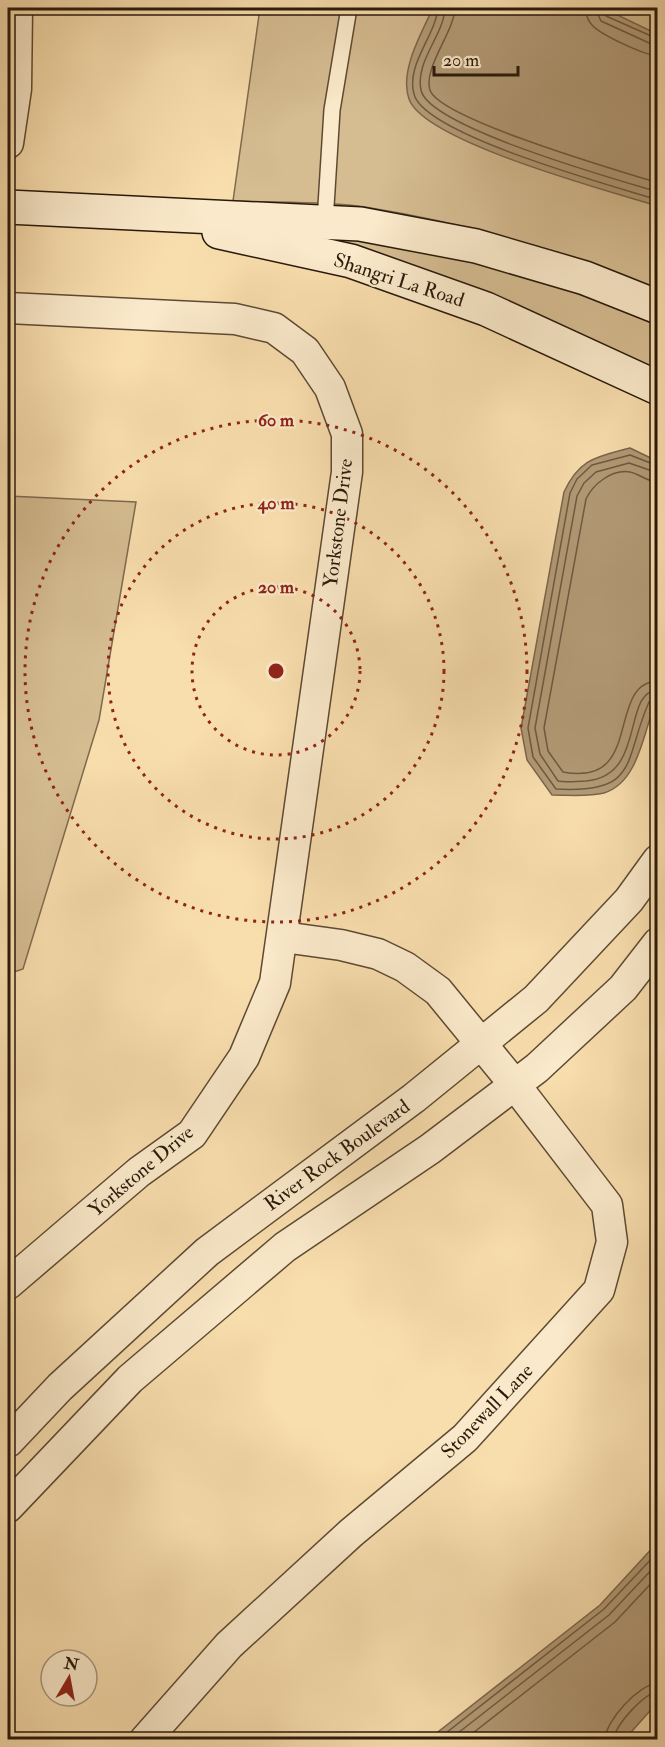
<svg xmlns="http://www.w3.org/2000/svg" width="665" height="1747" font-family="'IM FELL Double Pica',serif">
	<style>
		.green { fill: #d5bc91; stroke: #7f6a4e; stroke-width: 1.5 }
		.water { fill: #b29a76; stroke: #7b664b; stroke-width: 1.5 }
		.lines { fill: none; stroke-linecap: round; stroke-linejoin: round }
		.shore { stroke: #6e5a40; stroke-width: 1.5 }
		.lane-casing { stroke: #5d4a33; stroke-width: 18 }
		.street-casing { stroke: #5d4a33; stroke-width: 33 }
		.secondary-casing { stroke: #29190a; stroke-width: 36 }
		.lane { stroke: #fae9ca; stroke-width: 15 }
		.street { stroke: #fae9ca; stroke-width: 30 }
		.secondary { stroke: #fae9ca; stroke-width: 33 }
		.ring { fill: none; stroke: #8f2418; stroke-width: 3; stroke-dasharray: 3 6 }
		.labels { text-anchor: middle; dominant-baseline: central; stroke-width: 4.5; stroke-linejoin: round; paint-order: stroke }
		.street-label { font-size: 20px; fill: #29190a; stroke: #fae9ca }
		.centre { fill: #8f2418; stroke: #fae9ca; stroke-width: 3 }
		.ring-label { font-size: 18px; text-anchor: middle; font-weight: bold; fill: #8f2418; stroke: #fae9ca; stroke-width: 4.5; stroke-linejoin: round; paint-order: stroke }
	</style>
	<rect width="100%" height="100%" fill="#f8ddad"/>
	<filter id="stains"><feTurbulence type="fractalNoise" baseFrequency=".00333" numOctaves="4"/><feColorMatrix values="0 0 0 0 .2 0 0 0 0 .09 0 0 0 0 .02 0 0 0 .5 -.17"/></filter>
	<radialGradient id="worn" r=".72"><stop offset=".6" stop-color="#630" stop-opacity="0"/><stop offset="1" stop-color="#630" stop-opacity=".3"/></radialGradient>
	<g class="green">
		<path d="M260 8H657V289C564 251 465 223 365 207 322 201 276 203 233 201Z"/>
		<path d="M320 238C436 242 551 281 657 324V370Z"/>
		<polygon points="8,496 136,502 99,720 23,969 8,974"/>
	</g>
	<g class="water">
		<path d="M433 8H603L657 34V206C610 191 424 142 409 99 399 71 422 32 433 8Z"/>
		<path d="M630 448 657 461V698C644 728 640 782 604 793 588 797 568 795 552 795L527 760 521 728 564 492C580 458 597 457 630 448Z"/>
		<polygon points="657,1543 657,1703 625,1739 429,1739 600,1605"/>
	</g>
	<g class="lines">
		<g class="shore">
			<path d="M438 8C435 37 406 64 414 94 424 135 614 186 658 200"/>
			<path d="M445 8C444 35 415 61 421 90 428 127 618 180 658 192"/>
			<path d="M455 8C454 32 423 68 430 90 439 119 623 172 658 183"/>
			<path d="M586 8C586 14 587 20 592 25 601 35 644 55 658 56"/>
			<polyline points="595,8 601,21 658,47"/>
			<polyline points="602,8 606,16 658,39"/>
			<path d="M658 466 630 455 592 465 577 479 570 493 528 728 533 757 556 789C640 794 623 761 649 702L658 698"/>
			<path d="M658 473 629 463 596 472 584 483 577 496 535 728 540 754 558 781C567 783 577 781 586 781 647 776 621 692 658 690"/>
			<path d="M658 482C647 482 640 474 630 472 612 469 593 484 586 499L544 728 548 751 563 772C645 788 605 683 658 681"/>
			<polyline points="437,1740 604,1609 658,1552"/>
			<polyline points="449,1740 609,1615 658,1563"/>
			<polyline points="464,1740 615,1622 658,1576"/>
			<path d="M605 1740C605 1721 639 1684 658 1683"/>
			<path d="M614 1740C614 1726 644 1693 658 1692"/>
		</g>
		<g class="lane-casing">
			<polyline id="lane" points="325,222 332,110 349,8"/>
		</g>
		<g class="street-casing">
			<g id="street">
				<polyline points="8,143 16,89 17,8"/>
				<polyline points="8,308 235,319 274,328 305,351 330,388 347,434 347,472 275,983 244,1057 192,1134 139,1172 8,1284"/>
				<polyline points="8,1442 60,1387 207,1252 414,1098 536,999 629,900 658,860"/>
				<polyline points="8,1507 130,1379 285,1247 430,1149 537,1068 623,988 658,943"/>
				<polyline points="145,1740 229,1645 351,1533 465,1438 599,1290 612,1242 607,1205 515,1085 438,991 405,967 378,954 341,945 283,937"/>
			</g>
		</g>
		<g class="secondary-casing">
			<g id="secondary">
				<polyline points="8,207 360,224 476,246 585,278 658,307"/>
				<polyline points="219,232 351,261 486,309 658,388"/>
			</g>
		</g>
		<use href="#lane" class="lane"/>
		<use href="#street" class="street"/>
		<use href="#secondary" class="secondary"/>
	</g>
	<g class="ring">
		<circle cx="276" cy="671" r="84"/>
		<circle cx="276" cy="671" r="168"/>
		<circle cx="276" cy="671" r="251"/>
	</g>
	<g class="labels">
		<g class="street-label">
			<text transform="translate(399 280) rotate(18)">Shangri La Road</text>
			<text transform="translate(338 523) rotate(-83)">Yorkstone Drive</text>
			<text transform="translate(337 1155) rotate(-36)">River Rock Boulevard</text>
			<text transform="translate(141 1171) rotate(-40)">Yorkstone Drive</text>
			<text transform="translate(487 1411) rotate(-46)">Stonewall Lane</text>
		</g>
	</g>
	<circle cx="276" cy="671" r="9" class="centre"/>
	<g class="ring-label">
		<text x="276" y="426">60 m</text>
		<text x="276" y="509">40 m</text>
		<text x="276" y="593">20 m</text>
	</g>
	<rect width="665" height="1747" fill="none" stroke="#f8ddad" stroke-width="30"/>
	<rect x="9" y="9" width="647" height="1729" fill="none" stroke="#29190a" stroke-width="3"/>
	<rect x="15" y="15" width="635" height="1717" fill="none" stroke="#29190a" stroke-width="1.5"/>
	<g transform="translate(69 1678) rotate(10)"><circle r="28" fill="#fae9ca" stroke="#a6967d" stroke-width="1.5"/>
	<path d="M0-4.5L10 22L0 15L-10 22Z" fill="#8f2418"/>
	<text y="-9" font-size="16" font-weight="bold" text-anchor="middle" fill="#29190a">N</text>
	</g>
	<path d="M434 66v9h84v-9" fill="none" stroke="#29190a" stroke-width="3"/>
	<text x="443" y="66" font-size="18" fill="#29190a" stroke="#fae9ca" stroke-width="4.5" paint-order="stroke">20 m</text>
	<rect width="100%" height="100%" filter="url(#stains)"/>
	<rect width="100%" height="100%" fill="url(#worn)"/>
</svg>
